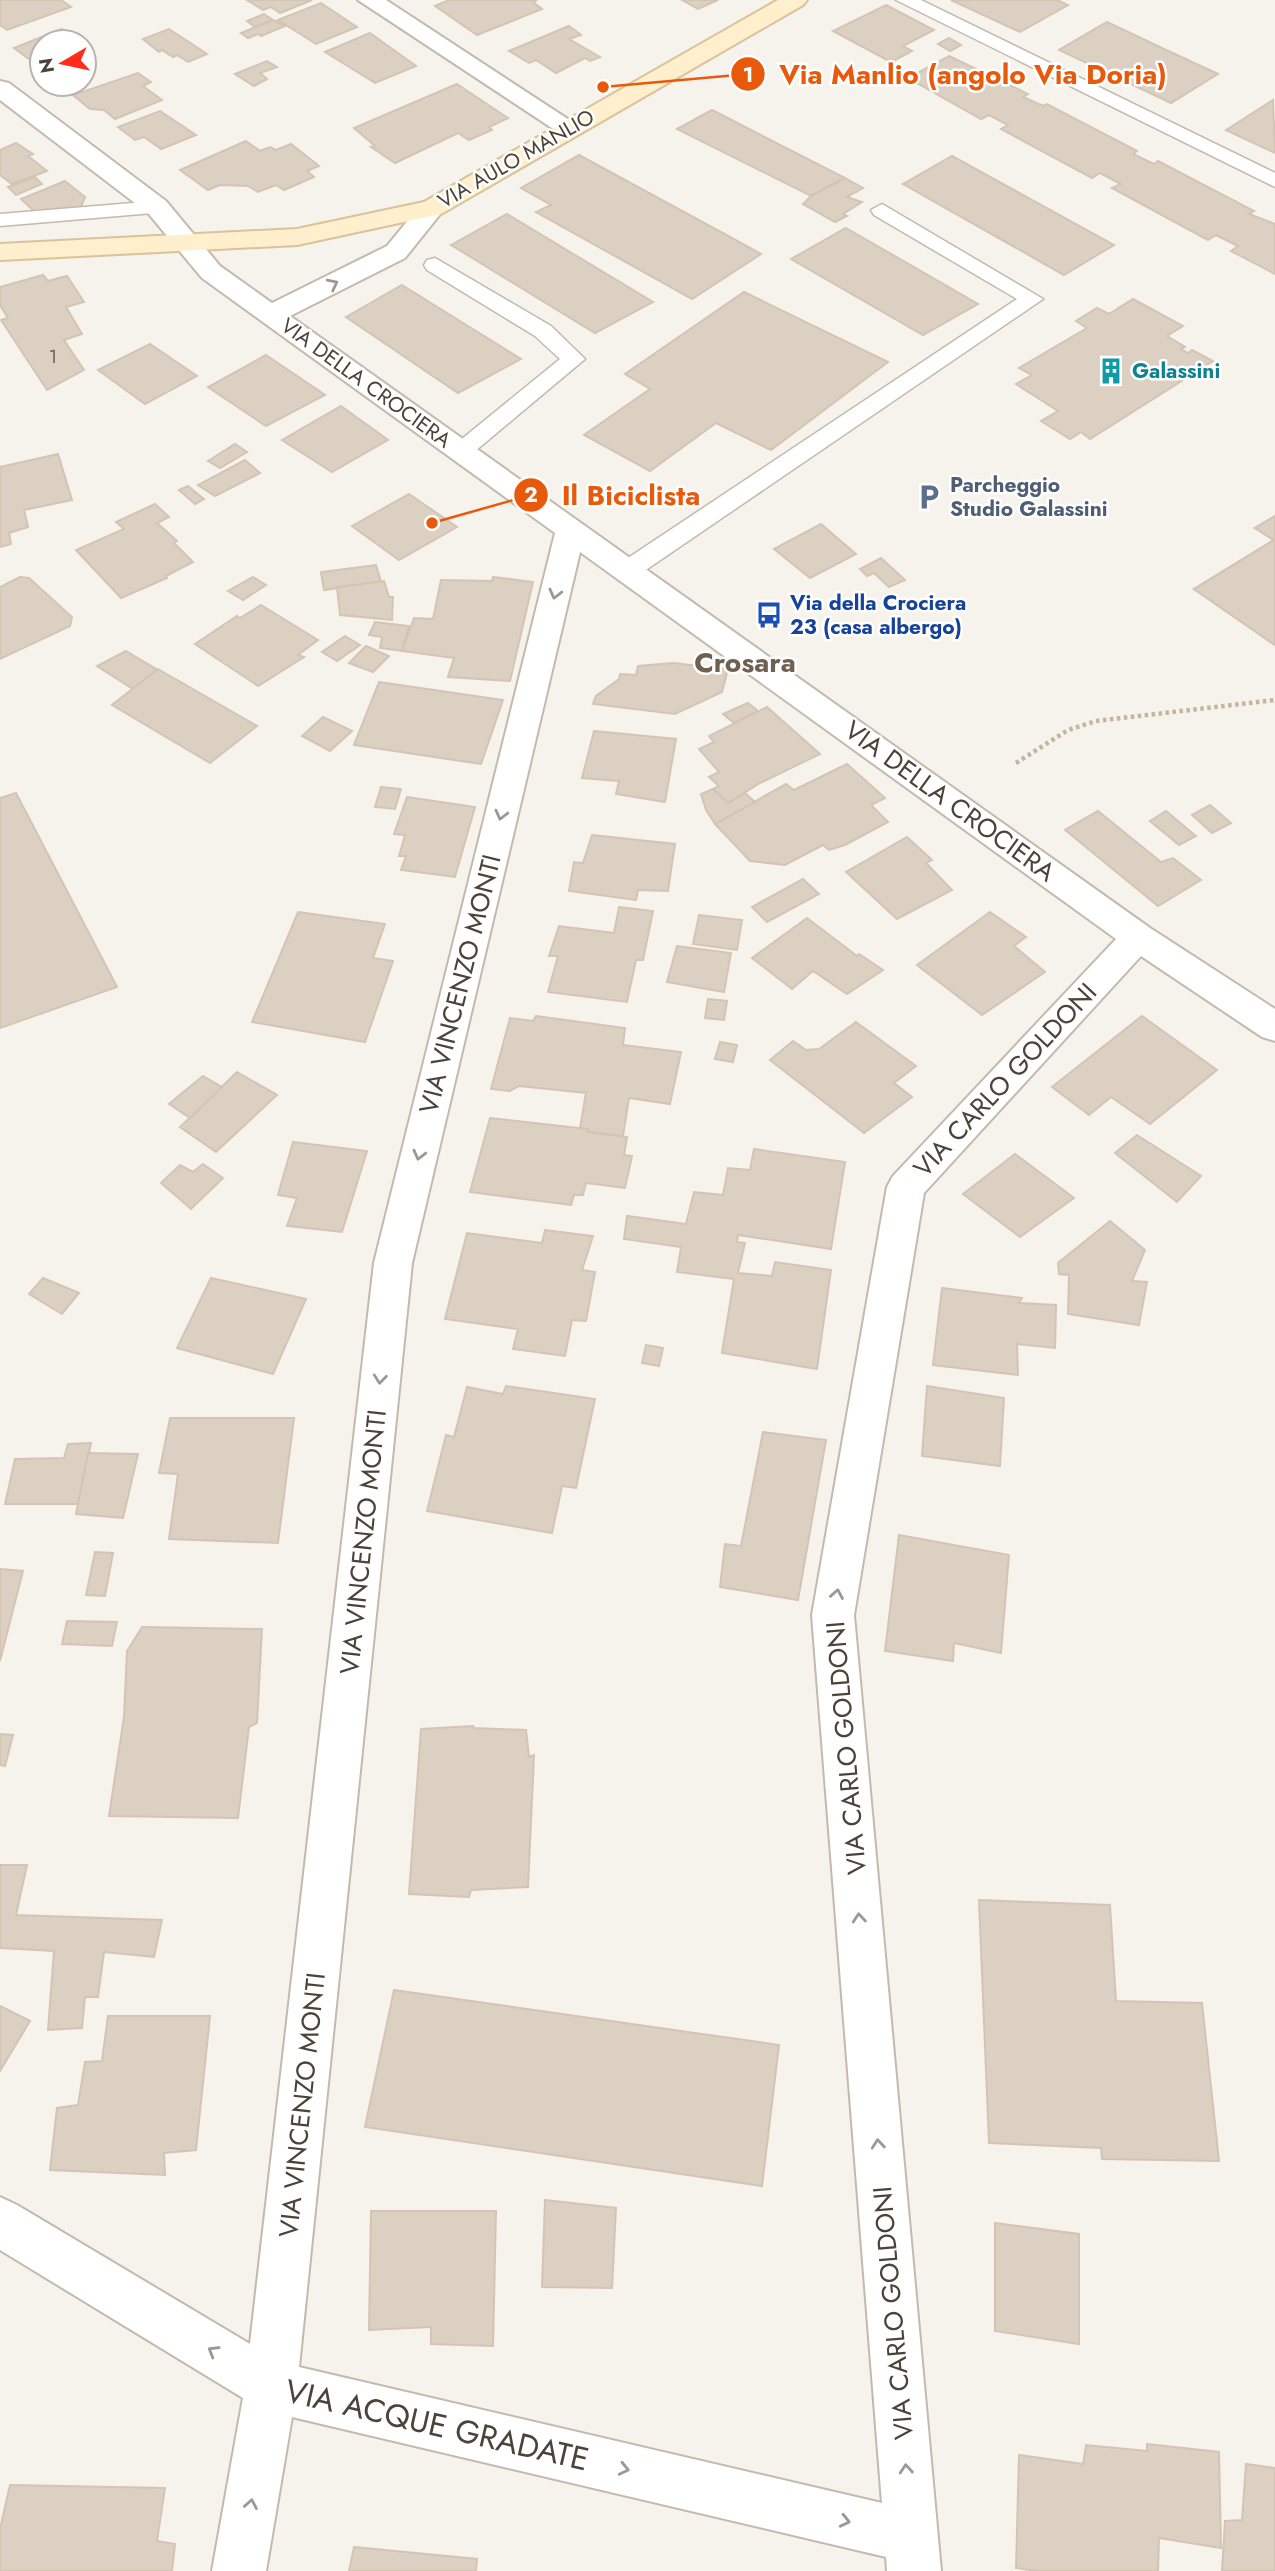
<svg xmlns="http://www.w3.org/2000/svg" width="1275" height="2571" font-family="Jost,sans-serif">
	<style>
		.building { fill: #dcd0c3; stroke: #d4c5b3; stroke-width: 2 }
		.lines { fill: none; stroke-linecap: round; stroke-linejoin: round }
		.lane-casing { stroke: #c3baad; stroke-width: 3 }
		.street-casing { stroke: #c3baad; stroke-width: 4 }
		.secondary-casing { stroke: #d8c39a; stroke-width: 4 }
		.path { stroke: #c5b59e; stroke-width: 4.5; stroke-dasharray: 3.5 3.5; stroke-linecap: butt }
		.lane { fill: #fff; fill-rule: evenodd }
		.street { fill: #fff; fill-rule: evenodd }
		.secondary { fill: #ffefcd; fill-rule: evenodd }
		.oneway { stroke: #9c9892 }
		.labels { text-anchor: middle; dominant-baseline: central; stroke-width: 5; stroke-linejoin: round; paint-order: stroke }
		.far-number-label { font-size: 19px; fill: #6f665b }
		.far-street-label { font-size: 21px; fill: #4b4338; stroke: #fff }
		.far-culture-label { font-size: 21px; font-weight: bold; fill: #0d838f; stroke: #fff; text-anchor: start }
		.far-service-label { font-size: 21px; font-weight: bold; fill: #4e5e75; stroke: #fff; text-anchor: start }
		.far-transit-label { font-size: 21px; font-weight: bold; fill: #164399; stroke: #fff; text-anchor: start }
		.street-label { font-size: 26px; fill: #4b4338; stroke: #fff }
		.neighbourhood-label { font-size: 28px; font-weight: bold; fill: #6f604f; stroke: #fff }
		.near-street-label { font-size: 32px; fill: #4b4338; stroke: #fff }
		.leader { fill: none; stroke: #e8590c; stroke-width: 2.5 }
		.callout-dot { fill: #e8590c; stroke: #fff; stroke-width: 2.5 }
		.mark-label { font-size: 21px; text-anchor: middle; font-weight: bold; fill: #fff }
		.callout-label { font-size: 28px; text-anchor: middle; font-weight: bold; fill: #e8590c; stroke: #fff; stroke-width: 5; stroke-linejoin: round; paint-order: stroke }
	</style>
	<rect width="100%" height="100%" fill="#f6f2ec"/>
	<g class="building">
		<polygon points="0,0 61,0 71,7 7,30 0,25"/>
		<polygon points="247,0 312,0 280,13 271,7 263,10"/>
		<polygon points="449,0 537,0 533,2 542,9 477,35 435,6"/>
		<polygon points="682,0 718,0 698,9"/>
		<polygon points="951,0 1057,0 1068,5 1020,32"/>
		<polygon points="321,3 357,27 316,44 278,20"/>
		<polygon points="886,5 934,30 903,46 912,51 891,62 833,31"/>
		<polygon points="264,14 273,20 255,27 247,21"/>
		<polygon points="273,20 285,26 261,36 258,34 248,38 241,33"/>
		<polygon points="1107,22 1164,49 1218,74 1171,103 1059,50"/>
		<polygon points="569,26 581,35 569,39 600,57 590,61 585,58 556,73 536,60 529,63 509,51"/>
		<polygon points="62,29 79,42 42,42 42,59 37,56 29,59 14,48"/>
		<polygon points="169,29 207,54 188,62 177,55 173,57 162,50 159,52 143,39"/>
		<polygon points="370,33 416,66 375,83 325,52"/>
		<polygon points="949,38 961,45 950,51 938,44"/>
		<polygon points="949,56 1028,94 1023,97 1043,106 1047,104 1137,151 1133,154 1154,164 1158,161 1254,211 1249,214 1275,224 1275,274 1231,251 1238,246 1216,235 1208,240 1112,188 1121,184 1100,173 1092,178 1001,129 1008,125 989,115 981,119 908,78"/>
		<polygon points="267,61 277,67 260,73 267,79 254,86 235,74"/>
		<polygon points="138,73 151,82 143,86 162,100 115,119 104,110 90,109 73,95"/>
		<polygon points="457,84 508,118 489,127 492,130 469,140 458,133 395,163 371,147 375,146 354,128"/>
		<polygon points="1273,100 1275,153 1226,130"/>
		<polygon points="712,110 845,178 811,196 677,129"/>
		<polygon points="160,111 196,135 161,149 144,137 135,140 118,127"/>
		<polygon points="246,141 260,151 270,147 276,150 291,144 319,166 307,171 314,177 284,190 276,185 258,192 248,186 220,185 208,190 180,170"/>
		<polygon points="16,143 33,154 28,156 47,171 12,184 0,175 0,150"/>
		<polygon points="579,155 741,243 761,254 692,299 536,212 551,205 521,188"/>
		<polygon points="952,156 1114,245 1064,275 903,184"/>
		<polygon points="35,177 42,184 16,195 8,187"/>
		<polygon points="845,178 863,188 847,197 862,202 843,214 847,216 835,222 803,204 811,196"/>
		<polygon points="65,181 85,197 81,207 36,213 21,199"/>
		<polygon points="507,214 653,302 595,333 451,245"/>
		<polygon points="846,228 978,304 923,335 791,259"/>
		<polygon points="43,275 48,281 67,276 84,302 66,307 82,334 64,340 84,370 47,390 1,320 8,318 0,305 0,287"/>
		<polygon points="402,285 521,359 458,393 346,317"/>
		<polygon points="744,292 888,362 771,450 716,423 650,471 584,435 650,389 625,374"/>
		<polygon points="1133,299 1183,326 1167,336 1185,347 1181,349 1188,353 1192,350 1213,361 1090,439 1081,432 1070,439 1041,421 1058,411 1016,384 1032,375 1019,368 1087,328 1076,321 1097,308 1109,314"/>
		<polygon points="150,344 197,376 145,404 98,370"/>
		<polygon points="266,355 325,395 266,426 208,387"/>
		<polygon points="341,406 388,440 332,472 282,440"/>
		<polygon points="235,444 247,452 220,468 208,461"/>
		<polygon points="58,454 72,500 24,510 28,527 9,533 11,544 0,547 0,467"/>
		<polygon points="245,460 260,473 215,496 198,485"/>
		<polygon points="188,486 204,499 195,504 179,490"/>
		<polygon points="409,494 457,527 399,560 352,526"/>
		<polygon points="155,504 169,517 157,523 177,541 174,543 193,562 166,576 167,578 121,598 76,550 124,529 116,522"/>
		<polygon points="1275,516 1275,645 1194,589 1274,540 1255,528"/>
		<polygon points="1275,516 1275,645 1194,589 1274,540 1255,528"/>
		<polygon points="821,524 856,554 810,578 774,549"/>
		<polygon points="881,558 905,580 889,587 874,573 867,576 860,569"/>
		<polygon points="376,565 381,582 324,590 321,572"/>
		<polygon points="20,577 29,578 72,617 70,626 0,659 0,587"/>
		<polygon points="253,577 266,585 243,600 228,591"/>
		<polygon points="493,577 533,582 510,681 448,677 454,658 402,651 414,618 433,619 441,580 492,581"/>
		<polygon points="384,581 389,597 393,597 392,620 340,615 337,587"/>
		<polygon points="261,605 318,640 298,655 304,657 258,686 195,644 237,616 240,618"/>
		<polygon points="375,622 409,626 402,651 380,648 382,637 369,635"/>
		<polygon points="345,636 360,645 337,661 322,652"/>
		<polygon points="366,646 389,656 373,672 349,663"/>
		<polygon points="126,651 158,670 133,689 97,666"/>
		<polygon points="673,663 728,669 722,692 675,714 593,704 596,696 619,679 620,674 636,675 638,666"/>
		<polygon points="158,669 257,726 210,763 112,705"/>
		<polygon points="379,682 503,700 481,764 354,745"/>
		<polygon points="748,703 758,711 734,723 723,714"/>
		<polygon points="767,707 820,754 760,783 728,803 713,789 719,786 709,777 719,772 699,749 714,742 709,736"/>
		<polygon points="323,717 352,731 330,751 302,736"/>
		<polygon points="594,731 676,739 665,802 616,794 619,781 582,778"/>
		<polygon points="847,764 885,798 871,805 888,822 845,845 829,850 823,845 785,865 750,861 715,824 786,784 794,790"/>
		<polygon points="381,787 401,789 395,809 375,807"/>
		<polygon points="713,789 728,803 745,793 755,802 715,824 706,810 701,794"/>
		<polygon points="16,793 117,987 0,1028 0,798"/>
		<polygon points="407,797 475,807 455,877 401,870 406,856 399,856 405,835 394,834"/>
		<polygon points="1210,805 1231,823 1212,833 1192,815"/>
		<polygon points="1098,811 1161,862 1173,858 1201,880 1158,906 1065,830"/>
		<polygon points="1166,811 1196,836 1179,845 1150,821"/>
		<polygon points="592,835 675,844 668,891 638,890 636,900 569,891 574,862 583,863"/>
		<polygon points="907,837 932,860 926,863 952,890 897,919 846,872"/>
		<polygon points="803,879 819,894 767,922 752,907"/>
		<polygon points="619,907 653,911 643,960 636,960 627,1002 548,992 558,956 549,956 559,926 614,933"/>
		<polygon points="298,912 385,924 373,958 393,961 365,1042 252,1022"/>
		<polygon points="990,912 1026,937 1014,946 1045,972 982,1015 917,965"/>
		<polygon points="699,915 742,920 737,950 693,944"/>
		<polygon points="807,918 857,956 859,954 883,970 847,994 813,971 792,989 752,958"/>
		<polygon points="677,946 731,953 724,992 667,982"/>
		<polygon points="708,999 727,1001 724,1020 705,1018"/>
		<polygon points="536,1016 625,1028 623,1045 681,1052 670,1104 629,1098 623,1136 587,1132 588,1129 580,1128 586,1093 519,1086 510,1091 491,1089 510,1018 533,1021"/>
		<polygon points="1142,1016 1217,1070 1150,1124 1111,1097 1089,1115 1052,1087"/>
		<polygon points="856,1022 916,1066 894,1083 912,1097 864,1133 770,1060 793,1041 806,1050 819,1049"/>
		<polygon points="720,1042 737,1045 733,1062 715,1059"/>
		<polygon points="237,1072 277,1095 216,1152 180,1127"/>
		<polygon points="203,1076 222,1087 190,1118 169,1104"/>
		<polygon points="490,1118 588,1129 587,1132 627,1137 624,1155 632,1156 625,1188 586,1183 583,1195 574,1195 571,1205 470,1192"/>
		<polygon points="1137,1135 1201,1176 1177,1202 1115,1153"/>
		<polygon points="293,1142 367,1151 342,1232 287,1226 297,1198 278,1195"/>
		<polygon points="754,1149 845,1162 831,1249 738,1235 737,1242 745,1243 738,1273 772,1276 775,1262 831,1270 817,1369 722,1353 734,1279 677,1272 681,1247 624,1239 627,1216 686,1224 694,1192 723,1195 728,1168 750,1170"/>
		<polygon points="1015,1154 1074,1198 1020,1237 963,1194"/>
		<polygon points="203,1164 223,1178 191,1209 161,1183 180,1165 193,1172"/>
		<polygon points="1110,1221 1145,1250 1132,1281 1147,1282 1139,1325 1068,1314 1069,1275 1059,1274 1058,1263"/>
		<polygon points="545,1230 593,1236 582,1270 595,1272 586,1321 572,1320 565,1356 513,1349 518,1329 445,1319 467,1233 542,1243"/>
		<polygon points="43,1278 79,1293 62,1314 29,1294"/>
		<polygon points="211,1278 306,1299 273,1374 177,1348"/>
		<polygon points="942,1288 1022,1298 1019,1303 1056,1305 1055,1348 1017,1344 1018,1375 933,1365"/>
		<polygon points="646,1345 663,1348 659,1366 642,1363"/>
		<polygon points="506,1386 595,1399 576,1488 562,1486 552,1533 427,1511 446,1435 454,1437 467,1387 503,1394"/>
		<polygon points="927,1386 1004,1398 1000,1466 922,1456"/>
		<polygon points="170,1418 294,1418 278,1543 169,1539 178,1474 159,1473"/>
		<polygon points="763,1432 826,1440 798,1600 720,1587 725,1544 741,1546"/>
		<polygon points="91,1443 78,1504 5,1504 15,1459 64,1458 68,1444"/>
		<polygon points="88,1453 138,1454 123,1518 76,1514"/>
		<polygon points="899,1535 1009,1555 1001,1653 954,1643 953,1661 885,1651"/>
		<polygon points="95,1552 113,1553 105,1596 86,1595"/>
		<polygon points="0,1569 23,1571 0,1661"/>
		<polygon points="67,1621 117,1622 112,1646 62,1644"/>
		<polygon points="142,1627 262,1629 257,1723 249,1727 238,1818 109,1816 124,1717 127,1651"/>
		<polygon points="473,1726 474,1728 526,1730 529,1757 534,1755 528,1887 471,1890 469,1897 409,1894 421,1729"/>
		<polygon points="0,1734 13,1735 5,1766 0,1765"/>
		<polygon points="0,1865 27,1865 16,1915 162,1920 154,1957 104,1952 98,1997 85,1997 82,2028 48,2030 54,1951 0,1948"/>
		<polygon points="979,1900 1110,1905 1116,2001 1202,2003 1219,2161 1102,2159 1101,2148 989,2143"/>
		<polygon points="394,1990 779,2045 762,2186 365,2127"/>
		<polygon points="0,2006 30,2021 0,2071"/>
		<polygon points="108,2016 210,2016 196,2150 164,2153 165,2175 50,2170 57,2108 78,2105 85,2062 102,2061"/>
		<polygon points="545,2200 616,2208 612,2288 542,2287"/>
		<polygon points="371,2211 496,2211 493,2346 431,2344 431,2327 369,2330"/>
		<polygon points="995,2223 1079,2234 1079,2344 995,2331"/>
		<polygon points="1147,2444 1219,2452 1221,2548 1159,2538 1158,2571 1037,2571 1016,2568 1019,2455 1083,2464 1086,2445 1147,2451"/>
		<polygon points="1246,2464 1275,2468 1275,2571 1222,2571 1225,2521 1242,2520"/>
		<polygon points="10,2485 165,2488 157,2541 175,2544 172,2571 0,2571 0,2529"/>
		<polygon points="354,2547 477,2559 476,2571 349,2571"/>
	</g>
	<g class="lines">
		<g class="lane-casing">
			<g id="lane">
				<polygon points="896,0 921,0 1275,173 1275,187"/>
				<polygon points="157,201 165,202 168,207 165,212 0,226 0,214"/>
				<polygon points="882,204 1043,299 637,576 619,576 616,570 619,564 1017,299 874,215 871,210"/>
				<polygon points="435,258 551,326 585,359 468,457 452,457 448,452 452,447 560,359 535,336 427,270 424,265 427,260"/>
			</g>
		</g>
		<g class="street-casing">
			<g id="street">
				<polygon points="358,0 386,0 583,129 579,134 561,134"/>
				<path d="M0 81 9 83 166 201 220 266 272 303 387 246 423 202H441L445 208 405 258 290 316 1150 928 1275 1009V1041L1262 1037 1141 956 924 1193 854 1615 941 2571H887L886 2557 292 2417 266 2571H212L243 2398 0 2250V2197L17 2205 250 2344 374 1263 555 533 202 278 148 213 0 100ZM580 552 1116 939 893 1176 887 1187 812 1615 882 2503 299 2367 412 1263Z"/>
			</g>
		</g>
		<g class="secondary-casing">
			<polygon id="secondary" points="778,0 807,0 803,5 441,214 297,245 0,260 0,244 297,229 424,202"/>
		</g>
		<polyline class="path" points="1016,763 1068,730 1096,721 1275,700"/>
		<use href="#lane" class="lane"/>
		<use href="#street" class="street"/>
		<use href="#secondary" class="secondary"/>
	</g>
	<defs><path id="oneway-chevron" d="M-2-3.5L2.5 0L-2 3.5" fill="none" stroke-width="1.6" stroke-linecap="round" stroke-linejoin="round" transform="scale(1.75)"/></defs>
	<g class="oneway">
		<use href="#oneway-chevron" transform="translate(333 284) rotate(-27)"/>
		<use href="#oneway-chevron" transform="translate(555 594) rotate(104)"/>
		<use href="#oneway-chevron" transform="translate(501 815) rotate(104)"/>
		<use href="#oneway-chevron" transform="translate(419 1155) rotate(104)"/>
		<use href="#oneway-chevron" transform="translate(380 1379) rotate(96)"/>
		<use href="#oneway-chevron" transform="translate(837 1594) rotate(-80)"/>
		<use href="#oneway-chevron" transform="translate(859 1918) rotate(-95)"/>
		<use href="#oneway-chevron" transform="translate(878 2144) rotate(-95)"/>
		<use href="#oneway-chevron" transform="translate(213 2351) rotate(-149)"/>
		<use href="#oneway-chevron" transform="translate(624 2469) rotate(13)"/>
		<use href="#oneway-chevron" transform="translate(906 2469) rotate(-95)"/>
		<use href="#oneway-chevron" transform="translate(251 2504) rotate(-80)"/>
		<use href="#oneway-chevron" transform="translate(845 2521) rotate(13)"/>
	</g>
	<defs>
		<g id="building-bare" transform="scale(2.1)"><path d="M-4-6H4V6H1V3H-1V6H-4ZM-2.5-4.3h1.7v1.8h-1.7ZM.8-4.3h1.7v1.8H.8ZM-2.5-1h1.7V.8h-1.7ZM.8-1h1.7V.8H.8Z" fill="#0f9aa8" stroke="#fff" stroke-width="2.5" paint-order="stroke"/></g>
		<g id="parking-bare" transform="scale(2.1)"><path d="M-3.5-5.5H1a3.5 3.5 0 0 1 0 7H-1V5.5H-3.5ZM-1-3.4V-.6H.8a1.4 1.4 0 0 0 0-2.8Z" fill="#5c6f8a" stroke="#fff" stroke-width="2.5" paint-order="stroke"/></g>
		<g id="bus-bare" transform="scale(2.1)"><path d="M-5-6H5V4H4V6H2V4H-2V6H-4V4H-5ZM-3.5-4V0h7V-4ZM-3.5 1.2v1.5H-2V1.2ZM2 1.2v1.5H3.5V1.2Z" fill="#1a4fb4" stroke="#fff" stroke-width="2.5" paint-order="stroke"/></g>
	</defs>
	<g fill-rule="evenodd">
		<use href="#building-bare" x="1111" y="371"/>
		<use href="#parking-bare" x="929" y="497"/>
		<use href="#bus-bare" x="769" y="615"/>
	</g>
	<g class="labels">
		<g class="far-number-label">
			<text x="53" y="356">1</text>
		</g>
		<g class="far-street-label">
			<text transform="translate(516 159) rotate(-30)">VIA AULO MANLIO</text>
			<text transform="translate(366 383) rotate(36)">VIA DELLA CROCIERA</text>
		</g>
		<g class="far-culture-label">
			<text x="1132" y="371">Galassini</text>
		</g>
		<g class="far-service-label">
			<text x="950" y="485">Parcheggio<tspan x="950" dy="24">Studio Galassini</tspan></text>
		</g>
		<g class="far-transit-label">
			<text x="790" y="603">Via della Crociera<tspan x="790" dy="24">23 (casa albergo)</tspan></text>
		</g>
		<g class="street-label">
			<text transform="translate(950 801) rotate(36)">VIA DELLA CROCIERA</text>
			<text transform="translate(460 984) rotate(-76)">VIA VINCENZO MONTI</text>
			<text transform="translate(1005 1080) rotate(-47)">VIA CARLO GOLDONI</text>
			<text transform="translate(363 1542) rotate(-84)">VIA VINCENZO MONTI</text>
			<text transform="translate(846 1748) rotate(-95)">VIA CARLO GOLDONI</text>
			<text transform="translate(302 2105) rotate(-84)">VIA VINCENZO MONTI</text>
			<text transform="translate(893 2313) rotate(-95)">VIA CARLO GOLDONI</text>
		</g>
		<g class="neighbourhood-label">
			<text x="745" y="662">Crosara</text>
		</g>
		<g class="near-street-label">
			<text transform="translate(437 2425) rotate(13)">VIA ACQUE GRADATE</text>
		</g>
	</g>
	<path class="leader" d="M603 87L748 74M432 523L531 495"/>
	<g class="callout-dot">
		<circle cx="603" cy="87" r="7"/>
		<circle cx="432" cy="523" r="7"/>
		<circle cx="748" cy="74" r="18"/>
		<circle cx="531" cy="495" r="18"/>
	</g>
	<g class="mark-label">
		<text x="748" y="82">1</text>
		<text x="531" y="502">2</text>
	</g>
	<g class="callout-label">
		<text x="973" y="84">Via Manlio (angolo Via Doria)</text>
		<text x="631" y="505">Il Biciclista</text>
	</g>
	<g transform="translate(63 63) rotate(261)"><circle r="33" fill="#ffffff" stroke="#b7b4af" stroke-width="2"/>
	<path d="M0-5L12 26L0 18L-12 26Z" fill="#ff2d1a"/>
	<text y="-10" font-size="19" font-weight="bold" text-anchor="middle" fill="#4b4338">N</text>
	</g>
</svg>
